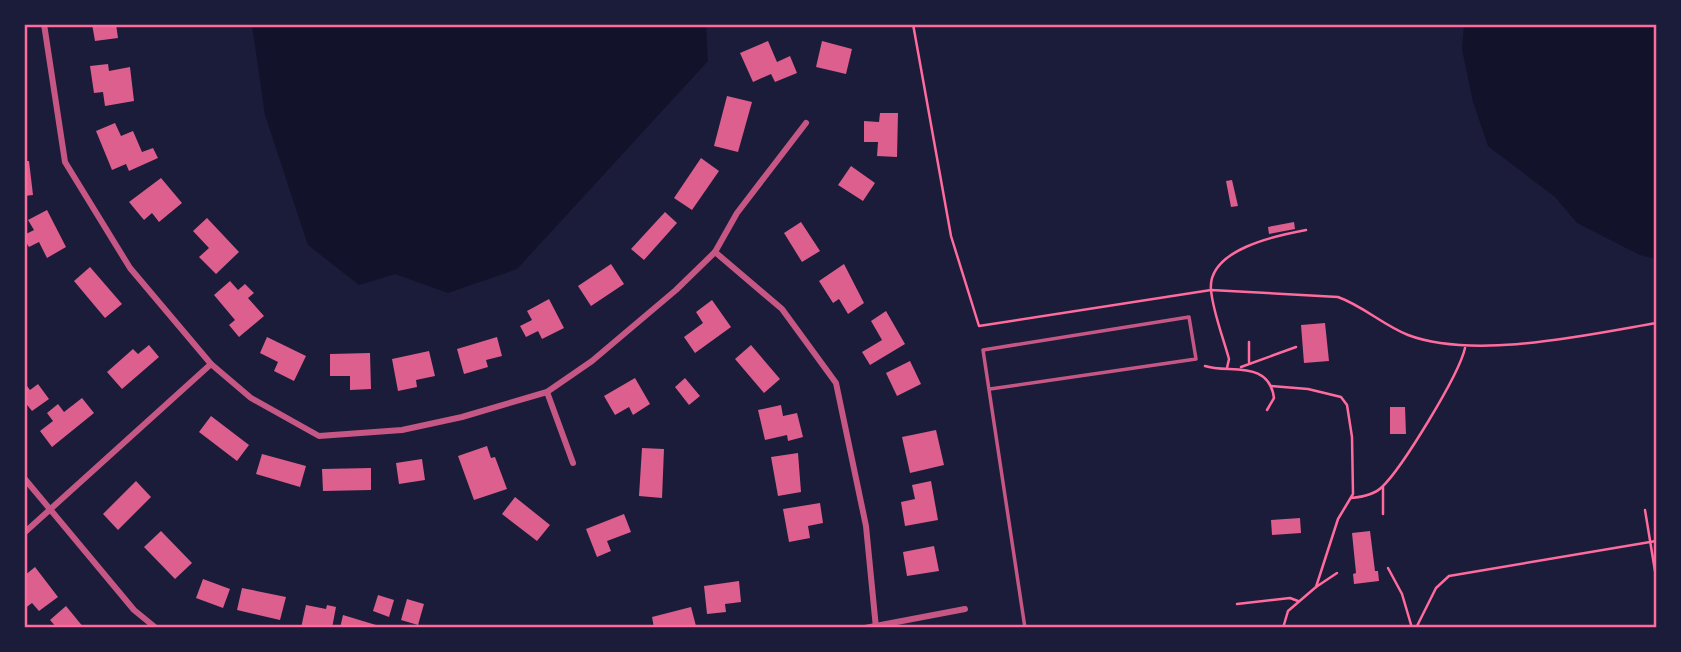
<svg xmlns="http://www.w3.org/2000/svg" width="1681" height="652" font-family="Rubik,sans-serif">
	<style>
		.water { fill: #12122b }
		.building { fill: #dd5f8e }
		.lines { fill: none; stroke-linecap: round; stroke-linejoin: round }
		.path { stroke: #ff6b9d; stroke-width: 2.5 }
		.service { stroke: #c65784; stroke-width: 3.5 }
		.minor { stroke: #c65784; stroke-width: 6 }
		.neatline { fill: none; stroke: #ff6b9d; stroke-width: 2.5 }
	</style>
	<rect width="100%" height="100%" fill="#1b1b3a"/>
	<g class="water">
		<polygon points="252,25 706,25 708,61 517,269 448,293 395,274 359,285 308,245 265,115"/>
		<polygon points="1464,25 1656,25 1656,259 1640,255 1577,223 1555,197 1488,146 1473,102 1462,49"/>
	</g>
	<g class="building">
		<polygon points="92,24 116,24 118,38 95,41"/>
		<polygon points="768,41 777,62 790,56 797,73 775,82 771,74 753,82 740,53"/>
		<polygon points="822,41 852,49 846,74 816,67"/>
		<polygon points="108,64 109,71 130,67 134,101 105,106 103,92 94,93 90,66"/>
		<polygon points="727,96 752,102 738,152 714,146"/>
		<polygon points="880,113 898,113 897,157 877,156 878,142 864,142 864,121 879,122"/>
		<polygon points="115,123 121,136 133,131 142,152 153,148 158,158 129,171 126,164 112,170 96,131"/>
		<polygon points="701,158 719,171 692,210 674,198"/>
		<polygon points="24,161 29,161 33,195 24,196"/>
		<polygon points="851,166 875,183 863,201 838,185"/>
		<polygon points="161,178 182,203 159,222 152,213 144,220 129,202"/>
		<polygon points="1232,180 1238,206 1231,207 1226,181"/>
		<polygon points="47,210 66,247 47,258 39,242 29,247 24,239 24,235 34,230 28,220"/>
		<polygon points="665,212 677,223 644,260 631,249"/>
		<polygon points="207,218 239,252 216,274 199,257 209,248 193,231"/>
		<polygon points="801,222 820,251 802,262 784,233"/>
		<polygon points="1294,222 1295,229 1269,234 1268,227"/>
		<polygon points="611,264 624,284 591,306 578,286"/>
		<polygon points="844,264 864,303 848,314 839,299 833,303 819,281"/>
		<polygon points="90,267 122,304 105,318 74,281"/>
		<polygon points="230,281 238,290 245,284 254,293 248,298 264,316 239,337 229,325 235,320 214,295"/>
		<polygon points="549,299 564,328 542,339 538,331 526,337 520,326 532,320 527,311"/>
		<polygon points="712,300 731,327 695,353 684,337 703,323 696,312"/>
		<polygon points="886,311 905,344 870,365 862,352 882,340 871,321"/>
		<polygon points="1325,323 1329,361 1304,363 1301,325"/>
		<polygon points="267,337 306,356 294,381 274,371 278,362 260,353"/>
		<polygon points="497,337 502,356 486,360 488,367 464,374 457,349"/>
		<polygon points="149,345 159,357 122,389 107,372 133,349 138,354"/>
		<polygon points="751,345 780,379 764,393 735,359"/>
		<polygon points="429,351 435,376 416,380 417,387 398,391 392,359"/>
		<polygon points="370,353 371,389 350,390 350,376 330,376 330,354"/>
		<polygon points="910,361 921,384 897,396 886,373"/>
		<polygon points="635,378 650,404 633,415 629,407 615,415 604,396"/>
		<polygon points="685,378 700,396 689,405 675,387"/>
		<polygon points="24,382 30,390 38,384 49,399 32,411 24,401"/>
		<polygon points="82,398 94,413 52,447 40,431 53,421 47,413 58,404 64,412"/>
		<polygon points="781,405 783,416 797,413 803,437 788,441 787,435 765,440 758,410"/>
		<polygon points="1390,407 1405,407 1406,434 1390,434"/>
		<polygon points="211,416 249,445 237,461 199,432"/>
		<polygon points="936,430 944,465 910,473 902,437"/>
		<polygon points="487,446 491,458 495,457 507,489 474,500 458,456"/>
		<polygon points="642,448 664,449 662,498 639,496"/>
		<polygon points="798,453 801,492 778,496 771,457"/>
		<polygon points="262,454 306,466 300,487 256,474"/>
		<polygon points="422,459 425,480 399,484 396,463"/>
		<polygon points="371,468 371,490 323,491 322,469"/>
		<polygon points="136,481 151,497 118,530 103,514"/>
		<polygon points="931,481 938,520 905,526 901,502 915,499 912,485"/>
		<polygon points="515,497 550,525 537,541 502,514"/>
		<polygon points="820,503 823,523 808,526 810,538 789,542 783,509"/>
		<polygon points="624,514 631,532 607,541 611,551 597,557 586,529"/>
		<polygon points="1300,518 1301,533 1272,535 1271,520"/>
		<polygon points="161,531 192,563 175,579 144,547"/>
		<polygon points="1370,531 1375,571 1378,571 1379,581 1354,584 1353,574 1356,573 1352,533"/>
		<polygon points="934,546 939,571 907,576 903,552"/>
		<polygon points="35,567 58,597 39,611 32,603 24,609 24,576"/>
		<polygon points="203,579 230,589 223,608 196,598"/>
		<polygon points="739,581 741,602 725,604 726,612 707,614 704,586"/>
		<polygon points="242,588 286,597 280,620 237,610"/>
		<polygon points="378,595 394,600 389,617 373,611"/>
		<polygon points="407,599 424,604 418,625 401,620"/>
		<polygon points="306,605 326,609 327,605 336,607 332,628 301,628"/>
		<polygon points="66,606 84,628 57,628 50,620"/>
		<polygon points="691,607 696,626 654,628 652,617"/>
		<polygon points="343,615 376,625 375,628 340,628"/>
	</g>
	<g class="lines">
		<g class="path">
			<path d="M913 24 951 236 979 326 1211 290 1338 297C1363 306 1383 325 1408 335 1474 360 1587 335 1656 323"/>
			<polyline points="1249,342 1249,362"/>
			<path d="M1205 366C1228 374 1269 359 1274 398L1267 410"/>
			<polyline points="1241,367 1296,347"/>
			<path d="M1227 368 1229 359C1223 337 1213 312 1211 290 1207 249 1279 235 1306 230"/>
			<polyline points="1271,386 1308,389 1341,397 1347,405 1352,437 1353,494 1338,519 1316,587 1288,611 1283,628"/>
			<path d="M1351 498C1362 497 1374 495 1382 487 1402 468 1459 375 1465 348"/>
			<polyline points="1645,510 1656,577"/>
			<polyline points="1383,514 1383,487"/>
			<polyline points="1388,568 1402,594 1412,628"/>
			<polyline points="1316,587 1337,573"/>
			<polyline points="1237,604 1290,598 1298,601"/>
			<polyline points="1416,628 1436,588 1449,576 1656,541"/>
		</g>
		<polyline class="service" points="990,389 1196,359 1189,317 983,350 1025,628"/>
		<g class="minor">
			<polyline points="44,24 65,162 130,268 211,364 251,398 319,436 402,430 462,417 547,392 592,361 676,290 715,252 737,213 806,123"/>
			<polyline points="715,252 782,309 836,383 866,526 876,628"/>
			<polyline points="547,392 573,463"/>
			<polyline points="24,478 134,610 156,628"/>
			<polyline points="24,533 211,364"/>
			<polyline points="865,628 965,609"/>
		</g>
	</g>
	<rect width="1681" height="652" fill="none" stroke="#1b1b3a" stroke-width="52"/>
	<rect x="26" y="26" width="1629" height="600" class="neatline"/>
</svg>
